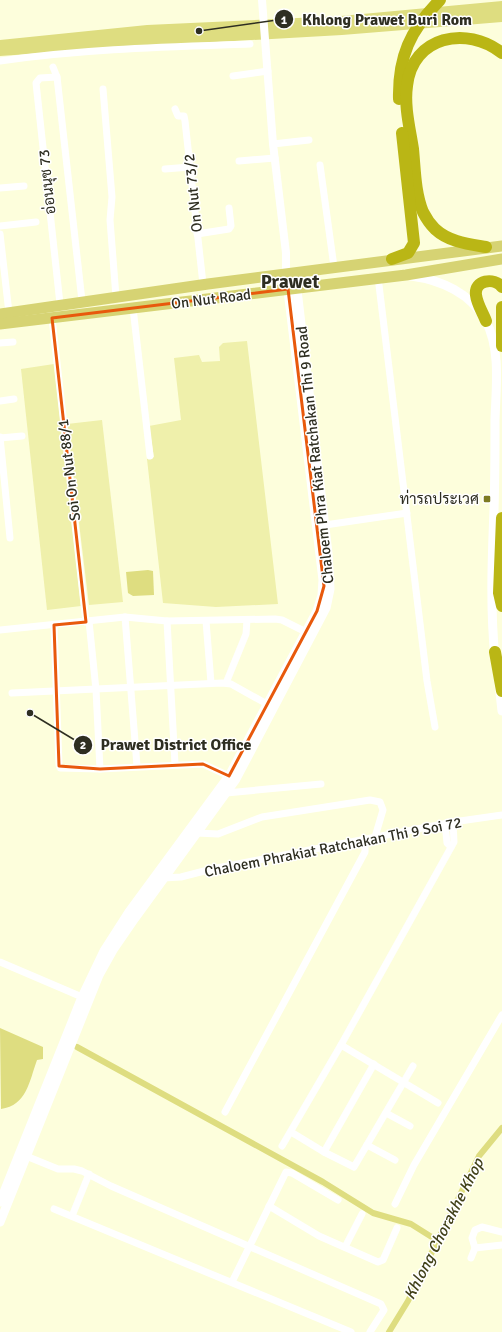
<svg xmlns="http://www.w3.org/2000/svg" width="502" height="1332" font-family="Signika,Sarabun,sans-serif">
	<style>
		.green { fill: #eff0ab }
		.water { fill: #dedd80 }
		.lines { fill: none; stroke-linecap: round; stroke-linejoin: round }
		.canal { stroke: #dedd80; stroke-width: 6 }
		.minor { stroke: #fff; stroke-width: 7 }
		.tertiary { stroke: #fff; stroke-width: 8 }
		.secondary { stroke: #fff; stroke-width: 9 }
		.primary { stroke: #d6d373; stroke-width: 11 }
		.motorway { stroke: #bab615; stroke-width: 12 }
		.marked { fill: none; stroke: #e8590c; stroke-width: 3; stroke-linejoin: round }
		.poi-dot { fill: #7d7b22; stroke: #fff; stroke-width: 1.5 }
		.labels { text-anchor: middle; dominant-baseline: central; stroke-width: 3; stroke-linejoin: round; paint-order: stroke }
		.street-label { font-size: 15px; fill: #2e2e21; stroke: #fff }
		.poi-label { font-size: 15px; fill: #2e2e21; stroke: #fff; text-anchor: end }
		.water-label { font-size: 16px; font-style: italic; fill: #414119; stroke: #fff }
		.district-label { font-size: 19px; font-weight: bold; fill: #2e2e21; stroke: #fff }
		.leader { fill: none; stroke: #2e2e21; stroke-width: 1.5 }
		.callout-dot { fill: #2e2e21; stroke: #fff; stroke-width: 1.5 }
		.mark-label { font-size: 12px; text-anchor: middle; font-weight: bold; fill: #fff }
		.callout-label { font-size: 16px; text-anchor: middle; font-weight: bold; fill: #2e2e21; stroke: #fff; stroke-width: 3; stroke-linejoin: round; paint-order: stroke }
	</style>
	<rect width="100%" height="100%" fill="#fdfedc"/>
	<g class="green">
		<polygon points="247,341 278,604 216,607 163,603 147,459 154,457 149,426 181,420 174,358 199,355 202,362 220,361 219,347 223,343"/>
		<polygon points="54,364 81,606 47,610 21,369"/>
		<polygon points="102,420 123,602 89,605 67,424"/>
	</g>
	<g class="water">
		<polygon points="502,1 502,22 342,35 145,46 0,56 0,40 147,25 341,16"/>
		<polygon points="148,570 153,571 154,595 133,596 128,593 126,572"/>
		<path d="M0 1028 43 1047V1059L37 1060C29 1082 27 1105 1 1109Z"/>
	</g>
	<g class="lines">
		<g class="canal">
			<polyline points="77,1047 323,1182 373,1213 411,1224 438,1241"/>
			<polyline points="389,1332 408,1301 479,1156 502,1128"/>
		</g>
		<g class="minor">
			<path d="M0 61C83 49 166 47 250 44"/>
			<polyline points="53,67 57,77 82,301"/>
			<polyline points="233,76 268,71"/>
			<polyline points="57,77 40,78 36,83 60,304"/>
			<polyline points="103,89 112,197 110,220 116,297"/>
			<polyline points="175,109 178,116 184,116 185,121 203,284"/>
			<polyline points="273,144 309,140"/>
			<polyline points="239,161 275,158"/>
			<polyline points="320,165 334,267"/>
			<polyline points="165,169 190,167"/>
			<polyline points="0,188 24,186"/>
			<polyline points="0,226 36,222"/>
			<polyline points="0,234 9,313"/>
			<polyline points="197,234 229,229 231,226 229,208"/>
			<polyline points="378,277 427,681 435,727"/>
			<polyline points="133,308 150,456"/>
			<polyline points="52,318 86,622"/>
			<polyline points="0,343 13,342"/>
			<polyline points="0,401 14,399"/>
			<polyline points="0,437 10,538"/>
			<polyline points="0,438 22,436"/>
			<polyline points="325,525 407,513"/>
			<polyline points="125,617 137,766"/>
			<polyline points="89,621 96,690 100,769"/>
			<polyline points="167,621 175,764"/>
			<polyline points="206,621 211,683"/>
			<polyline points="54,625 59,765 60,768 100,769 203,764 229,776"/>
			<polyline points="0,630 125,617 167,621 275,619 282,620 306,632"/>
			<polyline points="226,683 246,634 247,620"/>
			<polyline points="12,693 222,683 231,684 267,704"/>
			<polyline points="226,793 321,784"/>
			<polyline points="445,824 447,843 451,847"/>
			<polyline points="197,833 218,834 262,817 370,800 380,802 383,810 375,837"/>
			<polyline points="163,878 181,877 212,869 453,822 502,815"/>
			<polyline points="0,962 82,997"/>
			<polyline points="341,1045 438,1103"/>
			<polyline points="225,1112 365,852 365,839"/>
			<polyline points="386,1113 410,1126"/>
			<polyline points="291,1132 324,1152 354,1167 413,1066"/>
			<polyline points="367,1145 395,1160"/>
			<polyline points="282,1146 341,1045 454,842 453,822"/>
			<polyline points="324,1152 374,1064"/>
			<polyline points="26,1156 58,1169 74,1169 82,1171 111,1186 381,1304 384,1310 370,1332"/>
			<polyline points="395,1204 414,1165 502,1015"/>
			<polyline points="269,1206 319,1236 378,1262 383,1260 397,1228"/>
			<polyline points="54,1209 351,1332"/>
			<polyline points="72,1216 89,1174"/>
			<polyline points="345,1247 362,1214"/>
			<polyline points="475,1248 502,1245"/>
			<polyline points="471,1258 475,1248 472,1238 475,1230 482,1227 502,1232"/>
			<polyline points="232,1282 286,1172 292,1173 338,1200"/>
		</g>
		<polyline class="tertiary" points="262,0 273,144 286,253 286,274"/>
		<g class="secondary">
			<path d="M411 276C441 280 471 293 486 321 501 350 496 388 495 419 495 449 495 480 494 510 492 559 490 609 495 658"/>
			<polyline points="499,684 502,711"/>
			<polyline points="0,1202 82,997 104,951 129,912 229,776 317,611 322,595 323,580 286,274"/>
			<polyline points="0,1222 99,975 113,950 135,918 236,779 326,608 330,589 328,553 295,273"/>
		</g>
		<g class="primary">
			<polyline points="0,314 208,284 502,246"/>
			<polyline points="0,324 406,275 502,259"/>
		</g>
		<g class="motorway">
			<path d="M399 99C398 57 410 30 440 0"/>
			<path d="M486 247C468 244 449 242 435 229 430 224 426 218 423 212 415 193 415 169 413 149 410 129 404 106 407 86 412 36 467 25 502 53"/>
			<polyline points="392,259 408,253 414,243 402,133"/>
			<polyline points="502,307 502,346"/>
			<path d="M486 321C483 313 477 304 476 295 474 280 494 277 502 287"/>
			<polyline points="502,518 499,593 502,606"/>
			<polyline points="495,652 502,691"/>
		</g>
	</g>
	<path class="marked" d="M288 289 324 586 317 611 229 776 203 764 100 769 59 766 54 625 86 622 52 318Z"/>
	<rect class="poi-dot" x="483" y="495" width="8" height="8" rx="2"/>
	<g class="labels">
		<g class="street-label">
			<text transform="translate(47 182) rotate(-96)">อ่อนนุช 73</text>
			<text transform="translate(193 193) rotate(-96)">On Nut 73/2</text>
			<text transform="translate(211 299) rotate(-7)">On Nut Road</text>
			<text transform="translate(315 455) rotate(-96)">Chaloem Phra Kiat Ratchakan Thi 9 Road</text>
			<text transform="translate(69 470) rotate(-97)">Soi On Nut 88/1</text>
			<text transform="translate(333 847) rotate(-11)">Chaloem Phrakiat Ratchakan Thi 9 Soi 72</text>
		</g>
		<g class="poi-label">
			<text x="479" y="499">ท่ารถประเวศ</text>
		</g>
		<g class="water-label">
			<text transform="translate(444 1229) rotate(-63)">Khlong Chorakhe Khop</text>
		</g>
		<g class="district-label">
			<text x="290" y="282">Prawet</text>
		</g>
	</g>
	<path class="leader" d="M199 31L284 19M30 713L83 745"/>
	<g class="callout-dot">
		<circle cx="199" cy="31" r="4"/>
		<circle cx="30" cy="713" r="4"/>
		<circle cx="284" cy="19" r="10"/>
		<circle cx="83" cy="745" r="10"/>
	</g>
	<g class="mark-label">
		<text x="284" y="24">1</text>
		<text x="83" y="749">2</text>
	</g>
	<g class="callout-label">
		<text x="387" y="25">Khlong Prawet Buri Rom</text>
		<text x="176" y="750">Prawet District Office</text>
	</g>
</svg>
